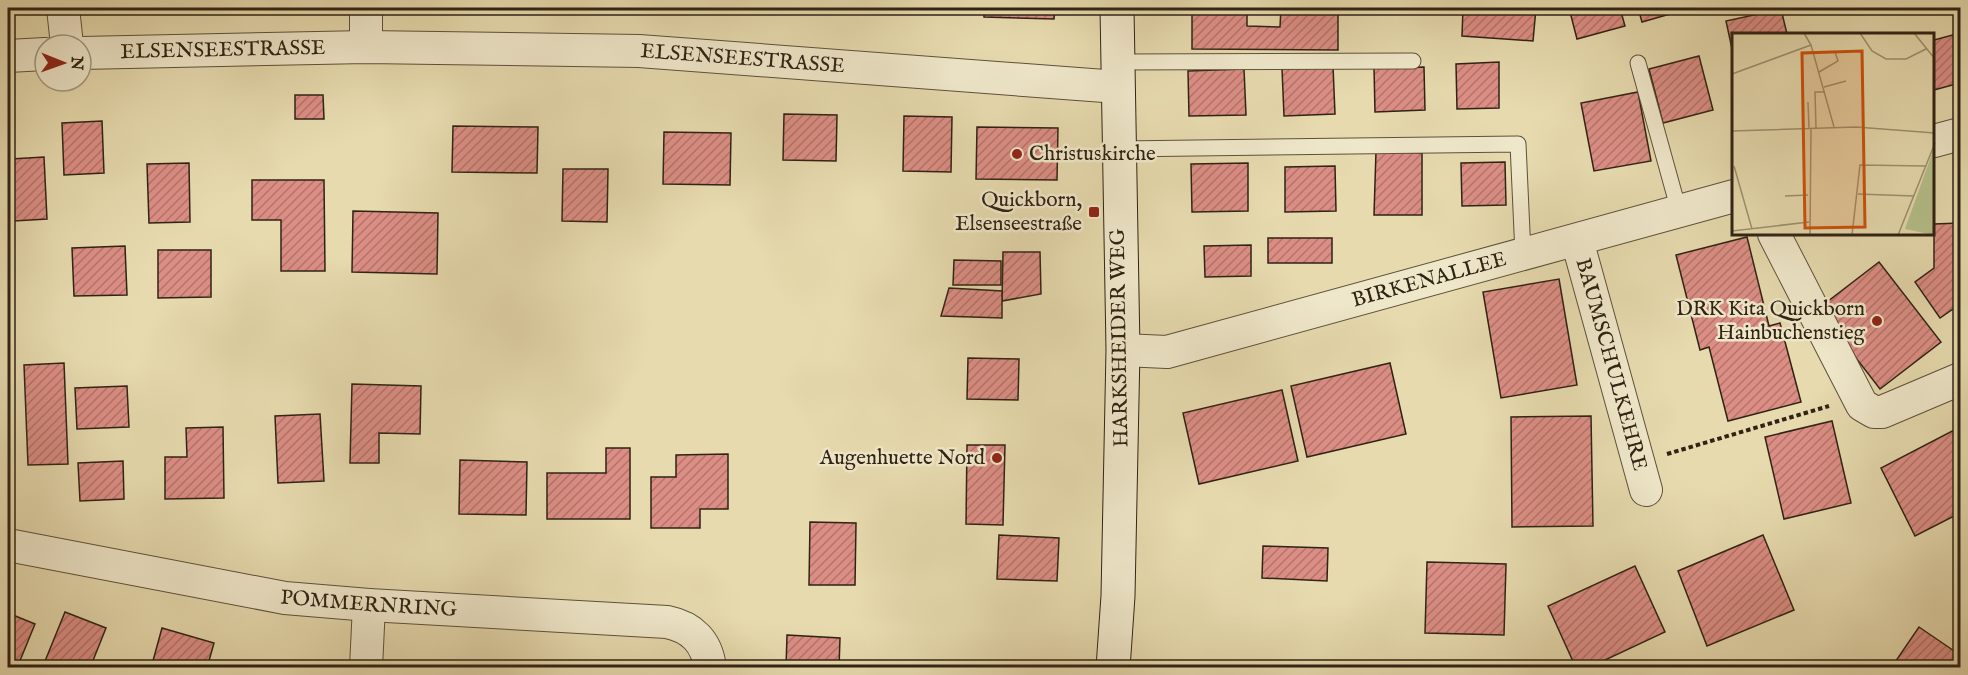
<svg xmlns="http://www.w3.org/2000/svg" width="1968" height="675" font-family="'IM FELL English',serif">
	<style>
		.building { fill: url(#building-hatch); stroke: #2f2314; stroke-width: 1.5 }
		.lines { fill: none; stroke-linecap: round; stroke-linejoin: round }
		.lane-casing { stroke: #5d513a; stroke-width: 17 }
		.street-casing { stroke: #5d513a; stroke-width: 34 }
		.secondary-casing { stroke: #2f2314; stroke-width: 35 }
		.path { stroke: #2f2314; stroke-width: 4; stroke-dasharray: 4.5 3; stroke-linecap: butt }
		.lane { stroke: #efe7ca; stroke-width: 15 }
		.street { stroke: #efe7ca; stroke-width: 32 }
		.secondary { stroke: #efe7ca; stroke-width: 33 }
		.poi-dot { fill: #8f2418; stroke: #efe7ca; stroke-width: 2 }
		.labels { text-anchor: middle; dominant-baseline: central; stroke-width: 5; stroke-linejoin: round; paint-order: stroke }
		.street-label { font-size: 21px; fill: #2f2314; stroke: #efe7ca }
		.poi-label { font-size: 21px; fill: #2f2314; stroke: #efe7ca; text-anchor: end }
		.inset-road { fill: none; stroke: #9d9170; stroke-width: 1.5 }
		.view { fill: #cc510d; fill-opacity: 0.15; stroke: #cc510d; stroke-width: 3 }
		.inset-edge { fill: none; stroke: #2f2314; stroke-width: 3 }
	</style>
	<defs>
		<pattern id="building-hatch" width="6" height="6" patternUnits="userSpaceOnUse" patternTransform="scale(1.5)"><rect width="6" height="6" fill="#dc8e85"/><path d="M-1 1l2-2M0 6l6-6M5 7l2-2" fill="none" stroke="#b3746c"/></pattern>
	</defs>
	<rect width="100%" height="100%" fill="#e6daae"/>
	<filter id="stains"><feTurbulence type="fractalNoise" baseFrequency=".00333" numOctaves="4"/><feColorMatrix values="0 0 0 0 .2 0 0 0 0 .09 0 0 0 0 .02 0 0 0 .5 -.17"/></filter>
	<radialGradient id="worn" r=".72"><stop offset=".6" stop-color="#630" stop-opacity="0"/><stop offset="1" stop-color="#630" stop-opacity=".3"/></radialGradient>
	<g class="building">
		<polygon points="984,8 1055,8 1054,19 984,17"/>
		<polygon points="1192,8 1247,8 1247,26 1280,27 1281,8 1338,8 1338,50 1192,49"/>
		<polygon points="1463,8 1536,8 1533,41 1462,36"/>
		<polygon points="1569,8 1620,8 1625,26 1577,39"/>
		<polygon points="1638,8 1687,8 1688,9 1642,22"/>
		<polygon points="1781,9 1787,34 1734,34 1734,58 1726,21"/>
		<polygon points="1960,33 1960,83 1934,90 1934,40"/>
		<polygon points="1699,56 1713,110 1663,123 1649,69"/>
		<polygon points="1499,62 1499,108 1457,109 1456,64"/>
		<polygon points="1333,66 1335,114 1284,116 1282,69"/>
		<polygon points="1424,67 1425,110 1375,112 1374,68"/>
		<polygon points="1244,69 1246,115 1189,116 1188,71"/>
		<polygon points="1638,92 1651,161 1594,171 1581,103"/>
		<polygon points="295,95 323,95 324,119 295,119"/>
		<polygon points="784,114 837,115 836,161 783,160"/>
		<polygon points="904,116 952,117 951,172 903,171"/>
		<polygon points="102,121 104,173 64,175 62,123"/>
		<polygon points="453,126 538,127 537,173 452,172"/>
		<polygon points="977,127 1058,128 1057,180 976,179"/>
		<polygon points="664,132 731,133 730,185 663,184"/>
		<polygon points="1376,151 1422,153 1422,215 1374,215"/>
		<polygon points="44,157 47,219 14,221 11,159"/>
		<polygon points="1505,162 1506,205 1462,206 1461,163"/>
		<polygon points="189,163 190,222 149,223 147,164"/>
		<polygon points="1248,163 1248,211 1192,212 1191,164"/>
		<polygon points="1335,166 1336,211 1285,212 1285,167"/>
		<polygon points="563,169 608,169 607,222 562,221"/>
		<polygon points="252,180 324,180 325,271 281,271 281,220 252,220"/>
		<polygon points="353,211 438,213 437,274 352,272"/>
		<polygon points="1960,223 1960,304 1940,318 1915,282 1934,268 1934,224"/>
		<polygon points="1747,237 1769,326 1780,323 1801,402 1728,421 1709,347 1700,350 1676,255"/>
		<rect x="1268" y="238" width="64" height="25"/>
		<polygon points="1251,245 1251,276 1205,277 1204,246"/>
		<polygon points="125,246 127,295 74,296 72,248"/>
		<polygon points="158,250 211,250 211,297 158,298"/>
		<polygon points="1003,252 1040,252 1041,294 1002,301"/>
		<polygon points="954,260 1001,261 1001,285 953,285"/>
		<polygon points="1879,262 1941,342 1880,389 1818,309"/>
		<polygon points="1559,279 1577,385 1501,398 1483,292"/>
		<polygon points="949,288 1002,291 1002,318 941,316"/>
		<polygon points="968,358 1019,359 1018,400 967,399"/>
		<polygon points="64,363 68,464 28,465 24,365"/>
		<polygon points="1390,363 1406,434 1307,457 1291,386"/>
		<polygon points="352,384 421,386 420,434 379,433 379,463 350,463"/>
		<polygon points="127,386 129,427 77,429 75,388"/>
		<polygon points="1282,390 1298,461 1199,484 1183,413"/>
		<polygon points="320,414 324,481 278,483 275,416"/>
		<polygon points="1591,416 1593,526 1512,527 1511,417"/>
		<polygon points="1832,421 1851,503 1784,519 1765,437"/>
		<polygon points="223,427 224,498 165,499 165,457 187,457 186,428"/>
		<polygon points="1960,427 1960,513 1915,536 1881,468"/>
		<polygon points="967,445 1005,445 1003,525 966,524"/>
		<polygon points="606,448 630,448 630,519 547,519 547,473 606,473"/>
		<polygon points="728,454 728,509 700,509 700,528 651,528 651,477 676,477 676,455"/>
		<polygon points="460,460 527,462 526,515 459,514"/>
		<polygon points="123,461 124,499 80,501 78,463"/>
		<polygon points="810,522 856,523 855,585 809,585"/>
		<polygon points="999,535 1059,538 1057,581 997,579"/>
		<polygon points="1763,535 1794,610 1707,646 1678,571"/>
		<polygon points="1263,546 1328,548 1327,581 1262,578"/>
		<polygon points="1427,562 1506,564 1504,635 1425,633"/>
		<polygon points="1635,566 1665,632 1588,668 1576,668 1548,606"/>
		<polygon points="65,612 106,628 90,668 43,666"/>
		<polygon points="8,613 35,624 17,668 8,668"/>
		<polygon points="1919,627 1960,655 1957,668 1891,668"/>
		<polygon points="162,628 214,643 207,668 151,668"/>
		<polygon points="787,635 840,638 839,668 786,668"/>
		<polygon points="614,664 667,666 667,668 613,668"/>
	</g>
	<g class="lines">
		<g class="lane-casing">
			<g id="lane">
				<polyline points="1118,62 1413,61"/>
				<polyline points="1638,63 1679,211"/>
				<polyline points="1119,149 1518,144 1523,254"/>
			</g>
		</g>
		<g class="street-casing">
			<g id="street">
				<polyline points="63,8 67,45"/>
				<polyline points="366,8 366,47"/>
				<path id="s1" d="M81 53 366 47 639 51 1118 87"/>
				<polyline points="8,56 45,54"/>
				<polyline points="1934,141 1960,134"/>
				<polyline points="1774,234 1862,405 1874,412 1882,412 1960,379"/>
				<path id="s2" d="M1577 240 1646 490"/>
				<path id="s3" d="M1123 350 1167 352 1734 196"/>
				<path id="s4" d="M8 545 285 598 369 605 667 622C692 627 707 642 710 668"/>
				<polyline points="366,668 369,605"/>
			</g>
		</g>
		<g class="secondary-casing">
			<polyline id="secondary" points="1113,668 1118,596 1123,350 1117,8"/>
		</g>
		<polyline class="path" points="1667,454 1829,406"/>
		<use href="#lane" class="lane"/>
		<use href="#street" class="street"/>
		<use href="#secondary" class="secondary"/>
	</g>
	<g class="poi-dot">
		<circle cx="1017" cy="154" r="6"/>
		<rect x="1088" y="206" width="12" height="12" rx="3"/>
		<circle cx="1877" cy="321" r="6"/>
		<circle cx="997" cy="458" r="6"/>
	</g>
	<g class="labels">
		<g class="street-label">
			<text stroke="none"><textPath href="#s1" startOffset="142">ELSENSEESTRASSE</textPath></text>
			<text stroke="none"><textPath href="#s1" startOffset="662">ELSENSEESTRASSE</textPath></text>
			<text stroke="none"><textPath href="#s3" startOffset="316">BIRKENALLEE</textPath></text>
			<text transform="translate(1120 338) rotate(-91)">HARKSHEIDER WEG</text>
			<text stroke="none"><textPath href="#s2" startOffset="129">BAUMSCHULKEHRE</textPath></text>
			<text stroke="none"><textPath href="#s4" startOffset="366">POMMERNRING</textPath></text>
		</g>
		<g class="poi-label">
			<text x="1029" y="154" text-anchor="start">Christuskirche</text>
			<text x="1082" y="200">Quickborn,<tspan x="1082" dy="24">Elsenseestraße</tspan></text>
			<text x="1865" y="309">DRK Kita Quickborn<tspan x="1865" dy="24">Hainbuchenstieg</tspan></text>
			<text x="985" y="458">Augenhuette Nord</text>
		</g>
	</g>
	<g transform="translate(1732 33)">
		<rect width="202" height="202" fill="#e6daae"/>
		<path d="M202 115V202L173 196Z" fill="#b5c08a"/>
		<path class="inset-road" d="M72 0 79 12 102 94M128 0 140 18 154 26H174L194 16M182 0 203 26M87 39 106 28 103 19M0 41 79 12M92 54 114 48M76 69 77 95M84 95 83 59H93M0 98 124 94 203 100M2 133 20 196M126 161 182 163M53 163 76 162M0 198 77 189M78 202 79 95M120 202 128 132 194 133M166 202 203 110"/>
		<path class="view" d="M130 18 133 194 73 195 70 20Z"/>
		<rect width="202" height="202" class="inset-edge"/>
	</g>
	<rect width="1968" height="675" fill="none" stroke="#e6daae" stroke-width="30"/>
	<rect x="9" y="9" width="1950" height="657" fill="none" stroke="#2f2314" stroke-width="3"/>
	<rect x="15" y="15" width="1938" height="645" fill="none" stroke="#2f2314" stroke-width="1.5"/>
	<g transform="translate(63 63) rotate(91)"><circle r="28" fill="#efe7ca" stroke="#a29981" stroke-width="1.5"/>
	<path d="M0-4.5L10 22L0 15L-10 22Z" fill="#8f2418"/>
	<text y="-9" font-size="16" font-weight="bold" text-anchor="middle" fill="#2f2314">N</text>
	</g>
	<rect width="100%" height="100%" filter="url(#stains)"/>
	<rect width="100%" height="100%" fill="url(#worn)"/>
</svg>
